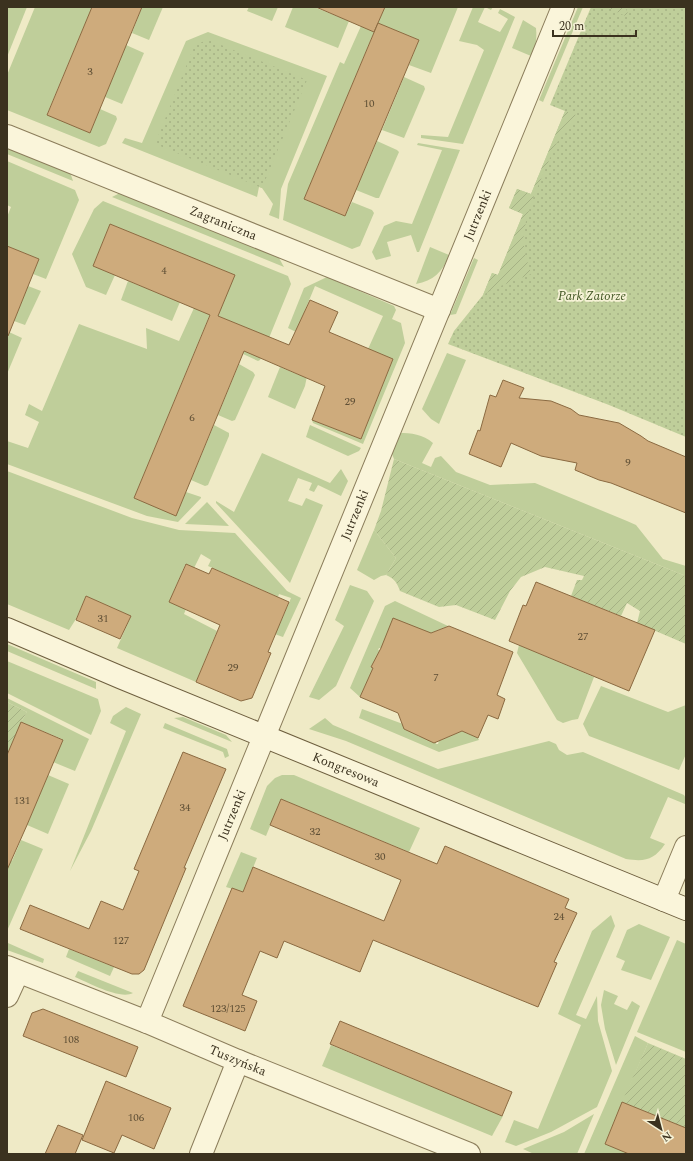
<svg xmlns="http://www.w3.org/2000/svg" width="693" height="1161" font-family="Spectral,serif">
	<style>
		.grass { fill: #bfce9a }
		.park { fill: url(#park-dots) }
		.garden { fill: url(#garden-furrows) }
		.building { fill: #ceab7c; stroke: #8b6a41 }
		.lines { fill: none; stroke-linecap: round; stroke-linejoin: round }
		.street-casing { stroke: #8b7d5b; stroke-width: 24 }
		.secondary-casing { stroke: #6d5e3e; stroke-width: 24 }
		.street { stroke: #faf5da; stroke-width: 22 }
		.secondary { stroke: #faf5da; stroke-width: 22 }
		.labels { text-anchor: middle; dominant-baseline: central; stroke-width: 3.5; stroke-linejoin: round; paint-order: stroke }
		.number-label { font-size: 11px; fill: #605036 }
		.street-label { font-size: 13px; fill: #3b321f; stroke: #f6f2d6 }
		.park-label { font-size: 13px; font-style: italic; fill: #435825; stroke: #f6f2d6 }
	</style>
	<defs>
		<pattern id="park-dots" width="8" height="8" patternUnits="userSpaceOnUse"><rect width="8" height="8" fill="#bfce9a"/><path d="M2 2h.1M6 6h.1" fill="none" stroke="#a5b184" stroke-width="1.8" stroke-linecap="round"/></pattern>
		<pattern id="garden-furrows" width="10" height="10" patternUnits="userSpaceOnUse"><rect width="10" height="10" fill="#bfce9a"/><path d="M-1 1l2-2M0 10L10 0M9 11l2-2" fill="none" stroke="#a5b184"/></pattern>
	</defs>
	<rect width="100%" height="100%" fill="#efeac6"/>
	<g class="grass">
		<polygon points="8,7 27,7 7,57 7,11"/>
		<polygon points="35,7 92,7 47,114 90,133 100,109 116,116 117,119 106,144 99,147 7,110 7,75"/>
		<polygon points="142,7 163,7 149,40 132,33"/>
		<polygon points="249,7 278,7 272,21 247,11"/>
		<polygon points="293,7 314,7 349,21 338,48 285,27"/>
		<polygon points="385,7 458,7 431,73 409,65 419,40 378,23"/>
		<polygon points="473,7 493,7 491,10 485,7 478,22 500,32 508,19 498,13 500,9 515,17 463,144 421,138 421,135 448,137 484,50 477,45 459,41"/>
		<polygon points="578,7 583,7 543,102 539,100"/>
		<path d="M523 20 536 28C537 38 536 47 531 56L512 48Z"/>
		<polygon points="361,26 374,32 304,199 345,216 352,202 372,210 374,213 360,246 352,249 283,220 288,184 340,62 344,64"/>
		<polygon points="208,32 327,76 281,189 279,219 269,215 273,204 262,188 259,187 257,197 122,143 125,138 142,143 186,41"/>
		<polygon points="126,45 144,53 122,104 105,97"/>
		<polygon points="404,77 424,86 425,89 404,138 382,130"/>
		<polygon points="377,141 397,150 399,152 379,198 376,198 356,190"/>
		<polygon points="418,143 460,150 419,252 417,252 411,235 387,242 391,256 376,260 372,252 384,226 396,221 412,224 442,150 417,145"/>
		<polygon points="7,146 70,172 73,181 7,154"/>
		<polygon points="7,161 75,190 79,200 46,279 33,274 39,259 7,246 7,217 11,207 7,205"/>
		<polygon points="122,192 279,258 284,267 112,197"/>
		<polygon points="103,201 288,276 291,284 260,360 258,361 243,354 252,330 218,316 234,275 110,224 93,266 115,275 106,295 86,287 72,254 94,209"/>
		<path d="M430 247 449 255C443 272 433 281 416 284Z"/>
		<polygon points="474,258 478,260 456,314 450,315"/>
		<polygon points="327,277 394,306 396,310 392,319 401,323 405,343 363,444 313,423 312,420 361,439 393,359 368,349 383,316 315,286 296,332 288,328 304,288"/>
		<polygon points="128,281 180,302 172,321 121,300"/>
		<polygon points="28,286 41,291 25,325 14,321"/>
		<polygon points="194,308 210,314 134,498 176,515 186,492 201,497 201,498 178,522 147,516 7,464 7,441 28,448 39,422 25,415 29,404 42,411 79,324 147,349 146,328 179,341"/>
		<polygon points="9,332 22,338 7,374 7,338"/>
		<polygon points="447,353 466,360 439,424 431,419 422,409"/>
		<polygon points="239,364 253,372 255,375 235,420 232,421 218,415"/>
		<polygon points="280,367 299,375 308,371 305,386 295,409 268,397"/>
		<polygon points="214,425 229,433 229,436 208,485 205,486 191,480"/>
		<polygon points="310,425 361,448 359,451 348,456 306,437"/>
		<path d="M399 433C411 433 423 434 433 443L422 463 431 467 435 458 441 456 456 472 490 485 535 483 627 521 636 525 663 559 686 566V576L394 459 392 454Z"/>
		<polygon points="262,453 330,483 341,469 348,481 341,496 318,485 314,492 309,490 312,483 298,478 288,501 302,506 306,498 323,505 290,583 216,503 216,501 234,512"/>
		<path d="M7 471 132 518 179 530 235 533 287 591 301 598 283 637C271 633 271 631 268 619L280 624 291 598 279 594 278 597 208 566 211 560 201 554 194 568 185 565 169 602 186 609 184 614 217 631 196 682 117 648 131 616 86 596 76 619 69 630 7 604Z"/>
		<polygon points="207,502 229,526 185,524"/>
		<polygon points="374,530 396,558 386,575 381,576 374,580 357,570"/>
		<polygon points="350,585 367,591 374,601 336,686 319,700 309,697 344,626 335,620"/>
		<polygon points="395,601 448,626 431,633 381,648 379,648 378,650 382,651 372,665 371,667 373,668 360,697 350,688 385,606"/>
		<polygon points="7,644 96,682 96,689 7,651"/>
		<polygon points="519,645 594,677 578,719 572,720 563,723 557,720 517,653"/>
		<polygon points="7,661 98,699 101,711 91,735 7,693"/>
		<polygon points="601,686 668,712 686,705 686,754 679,770 589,736 583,724"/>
		<polygon points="7,698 89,739 75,771 53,762 62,739 21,722 27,712 7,702"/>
		<polygon points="126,707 141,714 91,831 70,871 126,731 110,723 113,716"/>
		<polygon points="362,709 403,724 405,730 417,725 419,733 418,736 420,737 421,736 436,742 436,744 438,744 439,741 462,731 478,738 479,740 439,752 359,718"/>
		<polygon points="183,717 226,735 232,742 174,718"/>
		<path d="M325 718 333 725 438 769 549 741 556 744 559 750 567 755 583 752 684 795C686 798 687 801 685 804L668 797 650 838 665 844C654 860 645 862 626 859L346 741 309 729Z"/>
		<polygon points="165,723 227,749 229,756 225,758 223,752 163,728"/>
		<polygon points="48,775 69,784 48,834 27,825"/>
		<polygon points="282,775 294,775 420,828 409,852 281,799 266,836 250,829 267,786 275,778"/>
		<polygon points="21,840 43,849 7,931 7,859 12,861"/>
		<polygon points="241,852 257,858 243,892 226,887"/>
		<polygon points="611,915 615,926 576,1015 586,1019 597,996 598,1021 612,1071 597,1107 551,1132 516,1146 505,1142 514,1120 538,1129 581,1025 558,1014 592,931"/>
		<polygon points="639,924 670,937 651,980 621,970 625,961 616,957 627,930"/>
		<polygon points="677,940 686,944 686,1052 637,1032"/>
		<polygon points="8,943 44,959 43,963 7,950"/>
		<polygon points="69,949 114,967 110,976 66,957"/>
		<path d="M78 971 133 993C120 1000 89 983 75 977Z"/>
		<polygon points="604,990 618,996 614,1004 627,1010 632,1001 640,1006 616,1065 605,1029 601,1005"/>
		<polygon points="635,1036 648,1043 605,1144 627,1153 626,1154 584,1154"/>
		<polygon points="331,1045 503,1116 492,1136 322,1066"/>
		<polygon points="594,1114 577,1154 534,1154 523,1149 564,1132"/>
	</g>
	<g class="park">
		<polygon points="591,7 686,7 686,437 609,405 448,344 454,331 483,295 492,273 498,275 523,214 509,208 517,189 531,194 565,111 550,105"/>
		<polygon points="209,40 307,80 262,188 155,144 195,44"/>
	</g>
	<g class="garden">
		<polygon points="606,7 625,7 630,18"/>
		<polygon points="565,111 579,116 565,131 556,144 532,200 526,221 523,240 526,257 531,274 493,289 483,295 492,273 498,275 523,214 509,208 517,189 531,194"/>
		<path d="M394 459 686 576V644L637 623 640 611 627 603 621 616 571 596 577 580H582L584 576 545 567 521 577 510 591 495 620 456 605 439 607 400 591C397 583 395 579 386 575L396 558 374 530 381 511Z"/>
		<polygon points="7,702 27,712 21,722 7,755"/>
		<polygon points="648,1043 686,1059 686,1128 622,1102"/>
	</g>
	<g class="building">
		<polygon points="92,7 142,7 90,133 47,115"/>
		<polygon points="316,7 385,7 374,32"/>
		<polygon points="378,23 419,40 345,216 304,199"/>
		<polygon points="110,224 235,275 218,316 289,345 310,300 338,312 329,332 393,359 361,439 312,420 325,386 244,351 176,516 134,498 210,315 93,266"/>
		<polygon points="7,246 39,259 8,336 7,336"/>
		<polygon points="503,380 524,388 519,398 551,401 571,409 579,415 619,423 641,436 648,441 686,457 686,513 611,483 599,480 575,470 577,463 541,456 511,443 501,467 469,454 478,430 480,431 490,395 496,397"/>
		<polygon points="186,564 209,574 212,568 289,602 268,652 271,653 252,698 241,701 196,682 220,625 169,602"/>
		<polygon points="536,582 655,630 629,691 509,641 523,605 526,606"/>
		<polygon points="86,596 131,616 120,639 76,620"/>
		<polygon points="393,618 431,633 449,626 513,652 497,695 505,699 498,719 488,715 478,738 462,731 434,743 404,729 398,713 360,697 373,668 371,667 381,648"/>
		<polygon points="21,722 63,740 27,825 7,870 7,755"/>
		<polygon points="183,752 226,769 184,868 186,868 144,970 139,974 132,974 20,929 30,905 89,929 101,901 123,910 139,871 134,869"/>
		<polygon points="281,799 437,864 445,846 569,899 565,908 577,913 554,962 557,963 538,1007 373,940 360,972 284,941 277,958 260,951 242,995 257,1001 245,1031 183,1006 232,888 243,892 253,867 384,921 401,880 270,825"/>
		<polygon points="43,1009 138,1047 126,1077 23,1036 32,1013"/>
		<polygon points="340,1021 512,1092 502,1116 330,1044"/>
		<polygon points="106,1081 171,1108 154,1149 122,1135 114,1153 82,1140"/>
		<polygon points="622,1102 686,1128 686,1154 629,1154 605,1144"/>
		<polygon points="58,1125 83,1135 75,1154 45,1154"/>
	</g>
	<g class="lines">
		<g class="street-casing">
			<g id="street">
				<path id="s1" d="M7 136 439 310"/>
				<polyline points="664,900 686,847"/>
				<path id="s2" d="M7 967 147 1022 238 1061 469 1154"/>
				<polyline points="7,996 18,972"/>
				<path id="s3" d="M147 1022 563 7"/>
				<polyline points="201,1154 238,1061"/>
			</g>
		</g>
		<g class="secondary-casing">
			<g id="secondary">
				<path id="s4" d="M7 629 122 678 686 909"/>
			</g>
		</g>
		<use href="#street" class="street"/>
		<use href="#secondary" class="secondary"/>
	</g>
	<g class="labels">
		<g class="number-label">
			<text x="90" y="71">3</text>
			<text x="369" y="103">10</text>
			<text x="164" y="270">4</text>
			<text x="350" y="401">29</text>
			<text x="192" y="417">6</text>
			<text x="628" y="462">9</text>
			<text x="103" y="618">31</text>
			<text x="583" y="636">27</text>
			<text x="233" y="667">29</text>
			<text x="436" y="677">7</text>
			<text x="22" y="800">131</text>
			<text x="185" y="807">34</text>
			<text x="315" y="831">32</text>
			<text x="380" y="856">30</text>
			<text x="559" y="916">24</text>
			<text x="121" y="940">127</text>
			<text x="228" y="1008">123/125</text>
			<text x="71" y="1039">108</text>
			<text x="136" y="1117">106</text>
		</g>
		<g class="street-label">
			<text stroke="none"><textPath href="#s3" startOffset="872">Jutrzenki</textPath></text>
			<text stroke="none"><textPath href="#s1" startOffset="233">Zagraniczna</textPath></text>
			<text stroke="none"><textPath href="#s3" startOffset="548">Jutrzenki</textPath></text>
			<text stroke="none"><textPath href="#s4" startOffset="367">Kongresowa</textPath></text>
			<text stroke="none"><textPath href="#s3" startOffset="224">Jutrzenki</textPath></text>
			<text stroke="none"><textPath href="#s2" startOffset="249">Tuszyńska</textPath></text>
		</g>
		<g class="park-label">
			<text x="592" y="296">Park Zatorze</text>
		</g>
	</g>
	<rect width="693" height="1161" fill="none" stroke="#3b321f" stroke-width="16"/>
	<g transform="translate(661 1129) rotate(144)" stroke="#f6f2d6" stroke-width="3" paint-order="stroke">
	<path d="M0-3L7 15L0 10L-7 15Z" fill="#3b321f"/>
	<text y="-6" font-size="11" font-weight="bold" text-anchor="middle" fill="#3b321f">N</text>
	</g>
	<path d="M553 30v6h83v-6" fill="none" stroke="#3b321f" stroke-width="2"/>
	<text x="559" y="30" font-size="12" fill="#3b321f" stroke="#f6f2d6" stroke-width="3" paint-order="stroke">20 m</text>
</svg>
